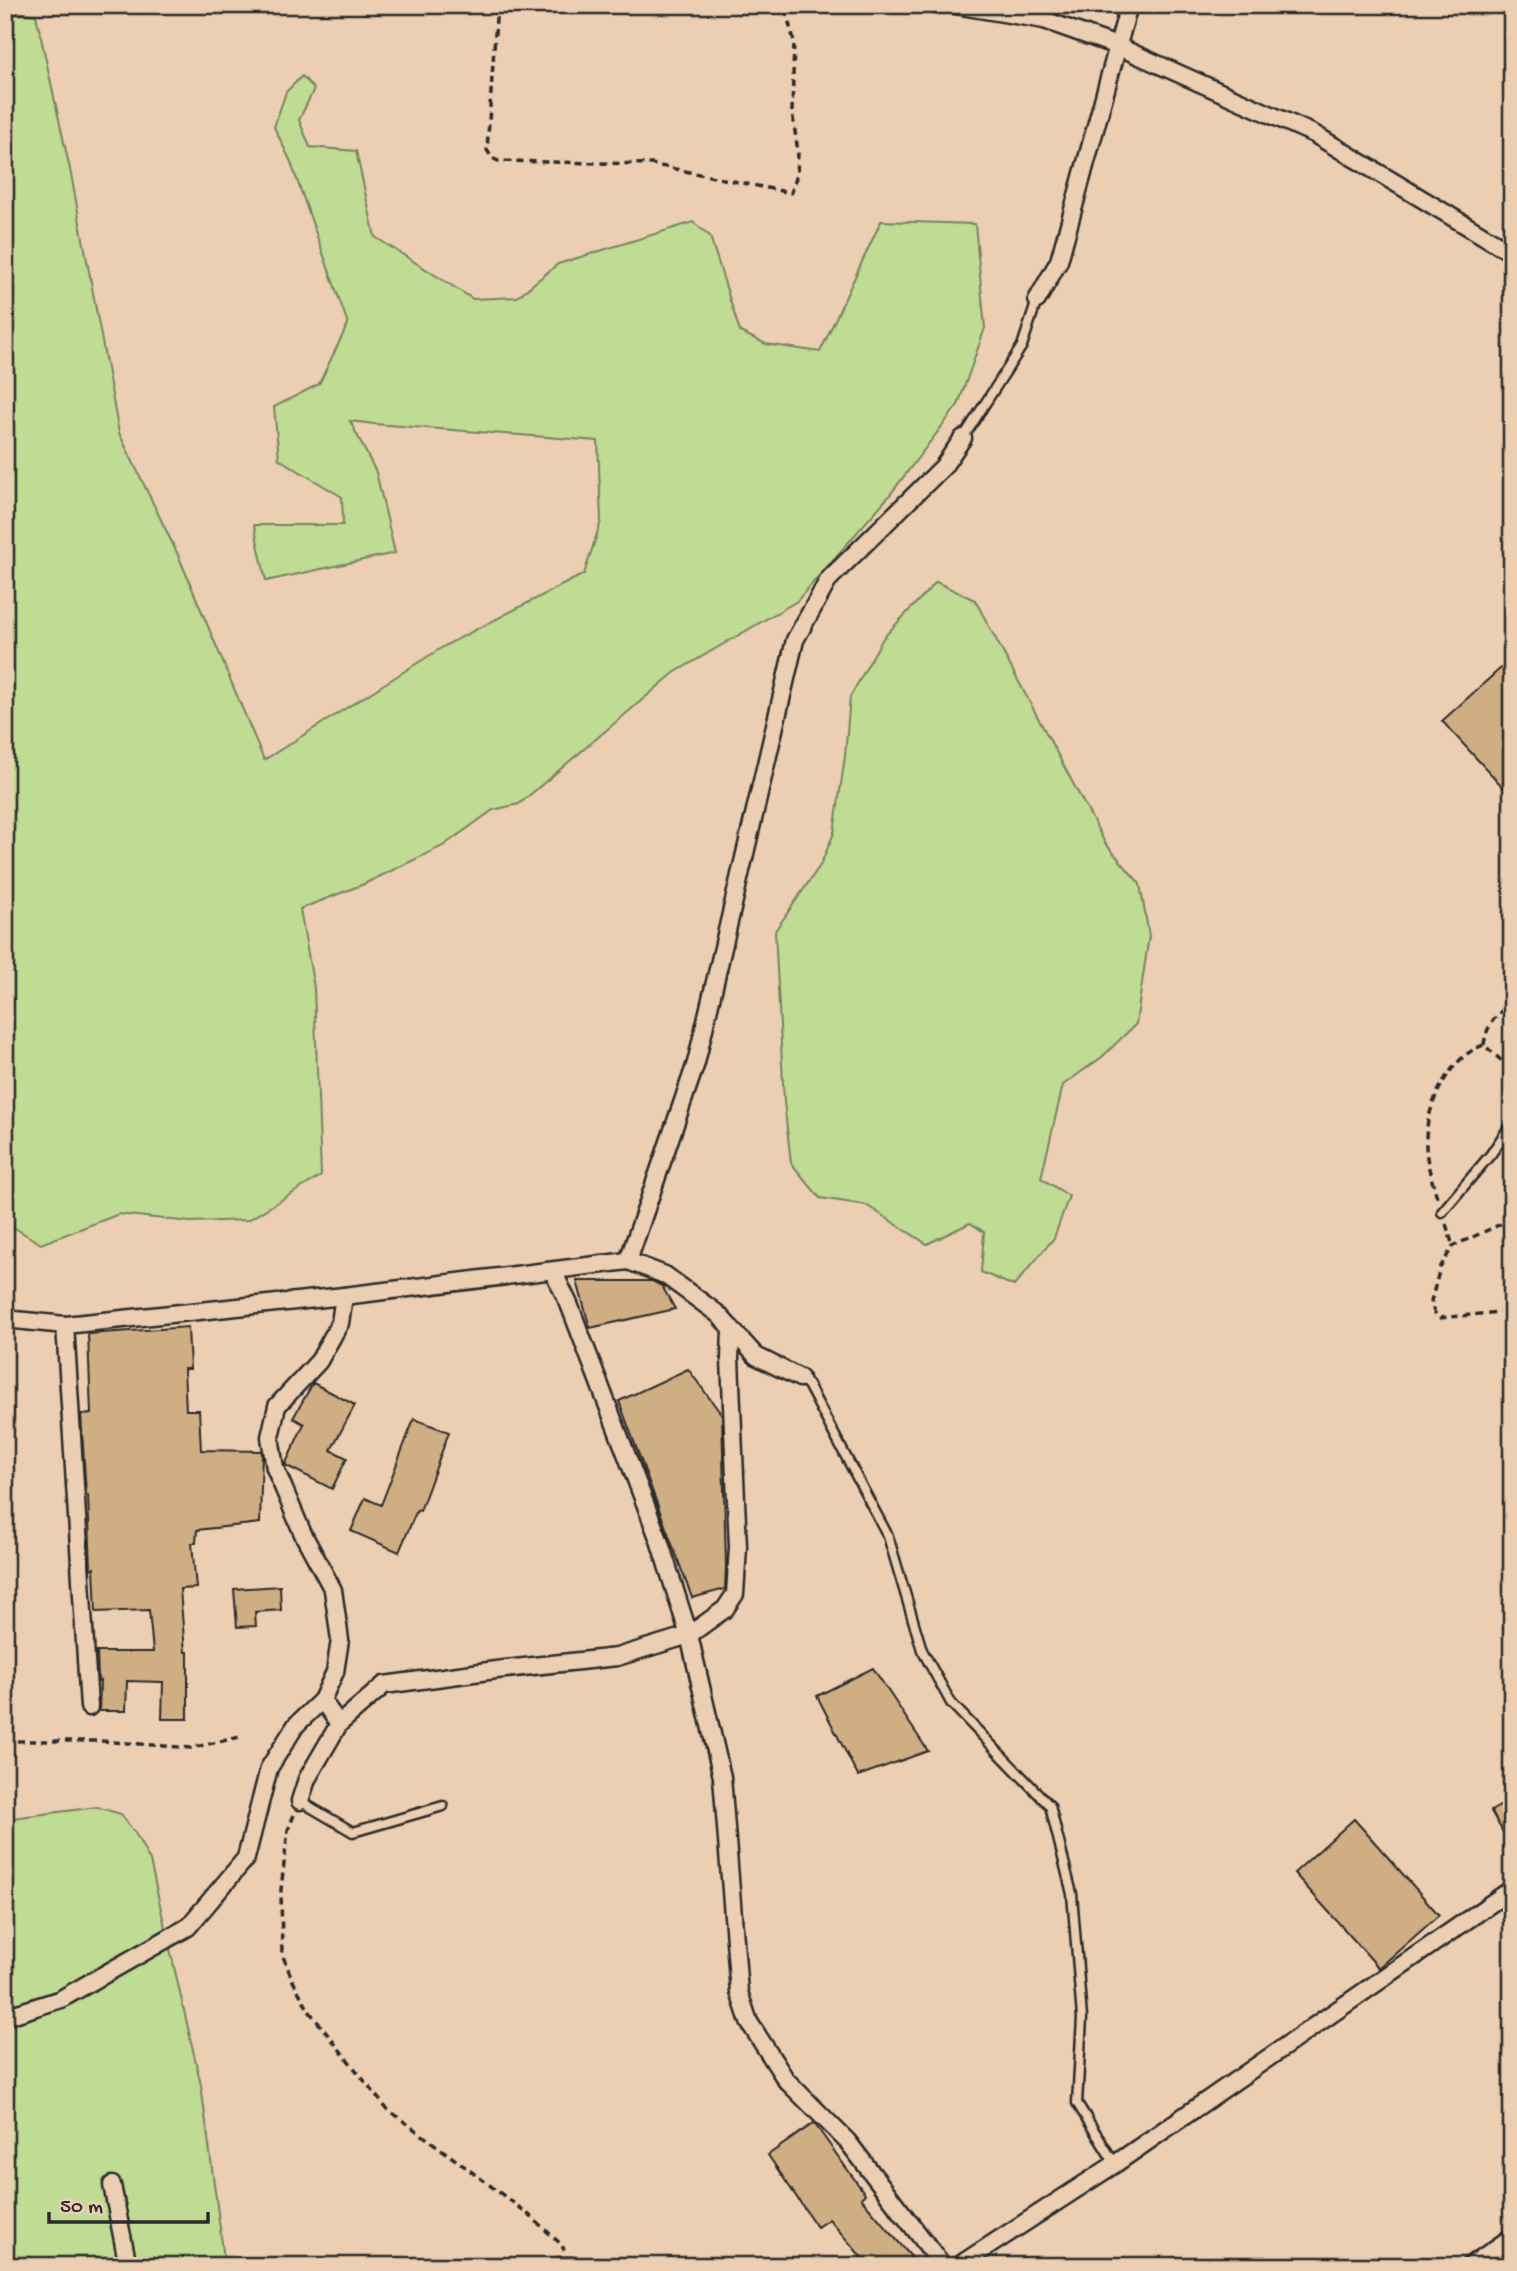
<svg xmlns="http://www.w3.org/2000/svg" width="1517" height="2271" font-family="'Gochi Hand',sans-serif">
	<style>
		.green { fill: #c0db93; stroke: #76835f; stroke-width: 2 }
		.building { fill: #cfae84; stroke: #2b2b2b; stroke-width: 2 }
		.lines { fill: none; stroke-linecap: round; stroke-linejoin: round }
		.lane-casing { stroke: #2b2b2b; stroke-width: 13 }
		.street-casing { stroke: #2b2b2b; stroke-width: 21 }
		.path { stroke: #2b2b2b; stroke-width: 3.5; stroke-dasharray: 7 5; stroke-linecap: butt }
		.lane { stroke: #eccfb2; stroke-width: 8 }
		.street { stroke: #eccfb2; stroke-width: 16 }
	</style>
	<rect width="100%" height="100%" fill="#eccfb2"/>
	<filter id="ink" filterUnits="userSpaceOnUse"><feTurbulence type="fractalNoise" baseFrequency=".0143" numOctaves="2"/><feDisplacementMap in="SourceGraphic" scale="14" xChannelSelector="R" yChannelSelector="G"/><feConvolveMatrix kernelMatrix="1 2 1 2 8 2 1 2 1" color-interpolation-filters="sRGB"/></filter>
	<g filter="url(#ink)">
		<g class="green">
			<polygon points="11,11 36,15 71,174 119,433 179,557 264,760 446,645 584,574 601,521 598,441 374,424 350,421 376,472 395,553 266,581 254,525 343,525 342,497 279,459 274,407 319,384 348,324 290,160 274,127 286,92 302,76 314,89 299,120 310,147 356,151 375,237 473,299 517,297 558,264 693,222 710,236 740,332 766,344 820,352 881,221 975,224 985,328 958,405 889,496 797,601 674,673 519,804 493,810 443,846 364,884 300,909 314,988 321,1176 248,1220 190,1222 119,1214 41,1244 5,1222 5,13"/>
			<polygon points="936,582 975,600 1105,843 1140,884 1149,936 1136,1024 1102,1057 1063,1085 1041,1178 1069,1196 1054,1238 1014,1286 981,1272 984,1232 970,1223 927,1244 866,1205 820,1198 791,1163 784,1102 775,931 821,864 834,833 845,756 850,697 883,638"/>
			<polygon points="97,1807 121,1814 137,1836 150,1861 201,2085 225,2266 5,2266 5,1819"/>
		</g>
		<g class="building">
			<polygon points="1512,658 1512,797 1442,721"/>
			<polygon points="577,1281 652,1281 662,1286 675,1309 590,1328"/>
			<polygon points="188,1327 190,1369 184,1369 186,1410 199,1410 201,1450 262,1451 260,1523 197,1530 196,1543 192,1543 196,1588 180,1589 185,1652 188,1652 188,1719 162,1719 163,1682 127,1681 126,1711 99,1711 100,1681 98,1682 97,1652 153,1652 149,1610 96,1612 94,1568 91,1569 88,1495 86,1495 81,1414 91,1414 88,1334"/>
			<polygon points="688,1369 722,1415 726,1566 725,1589 692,1598 619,1401"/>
			<polygon points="313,1383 355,1405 331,1450 347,1458 332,1489 285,1465 304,1424 293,1418"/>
			<polygon points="414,1419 449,1432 420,1511 417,1510 399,1552 351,1531 365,1498 381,1505"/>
			<polygon points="280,1586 281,1610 255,1612 256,1626 237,1627 234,1589"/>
			<polygon points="873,1668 928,1751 858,1776 817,1696"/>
			<polygon points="1512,1799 1512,1848 1491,1811"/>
			<polygon points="1354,1819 1439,1915 1379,1968 1294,1873"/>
			<polygon points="814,2123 865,2194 861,2198 919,2266 869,2266 829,2219 817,2227 768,2155"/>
		</g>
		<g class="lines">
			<g class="lane-casing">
				<g id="lane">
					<polyline points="963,438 1022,346 1037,300"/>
					<polyline points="1442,1212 1491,1154 1512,1123"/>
					<polyline points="800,1378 808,1385 888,1536 922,1650 951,1703 1050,1806 1072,1894 1082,2018 1077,2103 1115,2164"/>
					<polyline points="300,1801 353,1832 443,1806"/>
				</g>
			</g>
			<g class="street-casing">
				<g id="street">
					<polyline points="955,5 1044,20 1117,46 1314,134 1512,253"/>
					<polyline points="1037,300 1059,261 1129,5"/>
					<polyline points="628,1261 696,1063 795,640 829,579 943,467 963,438"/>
					<polyline points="553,1271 569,1304 659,1540 689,1635 722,1777 739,1992 749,2022 786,2080 848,2142 943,2266"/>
					<polyline points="5,1319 65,1325 344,1296 628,1261 665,1275 718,1314 756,1356 800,1378"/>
					<polyline points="65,1325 89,1707"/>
					<polyline points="339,1724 322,1700 335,1672 340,1640 333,1590 303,1534 275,1468 270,1437 277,1406 319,1361 340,1323 344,1296"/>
					<polyline points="300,1801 307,1779 339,1724 384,1685 496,1670 617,1657 689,1635 725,1609 735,1594 738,1547 730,1359 731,1328"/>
					<polyline points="5,2017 61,1999 188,1927 246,1858 269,1768 296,1725 322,1700"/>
					<polyline points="112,2185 128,2266"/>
					<polyline points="561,2266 572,2266"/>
					<polyline points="958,2266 1115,2164 1512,1889"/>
					<polyline points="1470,2266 1512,2237"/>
				</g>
			</g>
			<g class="path">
				<polyline points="497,5 487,150 492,158 498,161 651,164 791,193 797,175 798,152 792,111 794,41 784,5"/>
				<path d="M1484 1045C1486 1027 1495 1013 1512 1004"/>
				<path d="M1437 1197C1431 1178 1425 1158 1426 1138 1427 1104 1450 1056 1484 1045L1512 1070"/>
				<polyline points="1512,1219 1453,1246 1440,1268 1431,1301 1434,1312 1440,1318 1510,1311 1512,1313"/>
				<polyline points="1446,1224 1453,1246"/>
				<polyline points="5,1741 101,1741 191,1748 240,1737"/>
				<polyline points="294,1815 288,1830 281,1889 282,1954 293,1981 309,2011 386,2108 527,2213 562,2245 564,2250"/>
			</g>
			<use href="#lane" class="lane"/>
			<use href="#street" class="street"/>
		</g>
	</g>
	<rect width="1517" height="2271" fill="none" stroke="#eccfb2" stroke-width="28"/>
	<rect x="14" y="14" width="1489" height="2243" fill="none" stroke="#2b2b2b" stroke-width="2.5" filter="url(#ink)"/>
	<path d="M49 2212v10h159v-10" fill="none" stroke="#2b2b2b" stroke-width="3.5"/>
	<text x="60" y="2212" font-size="21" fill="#2b2b2b" stroke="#eccfb2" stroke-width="5" paint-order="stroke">50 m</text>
</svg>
